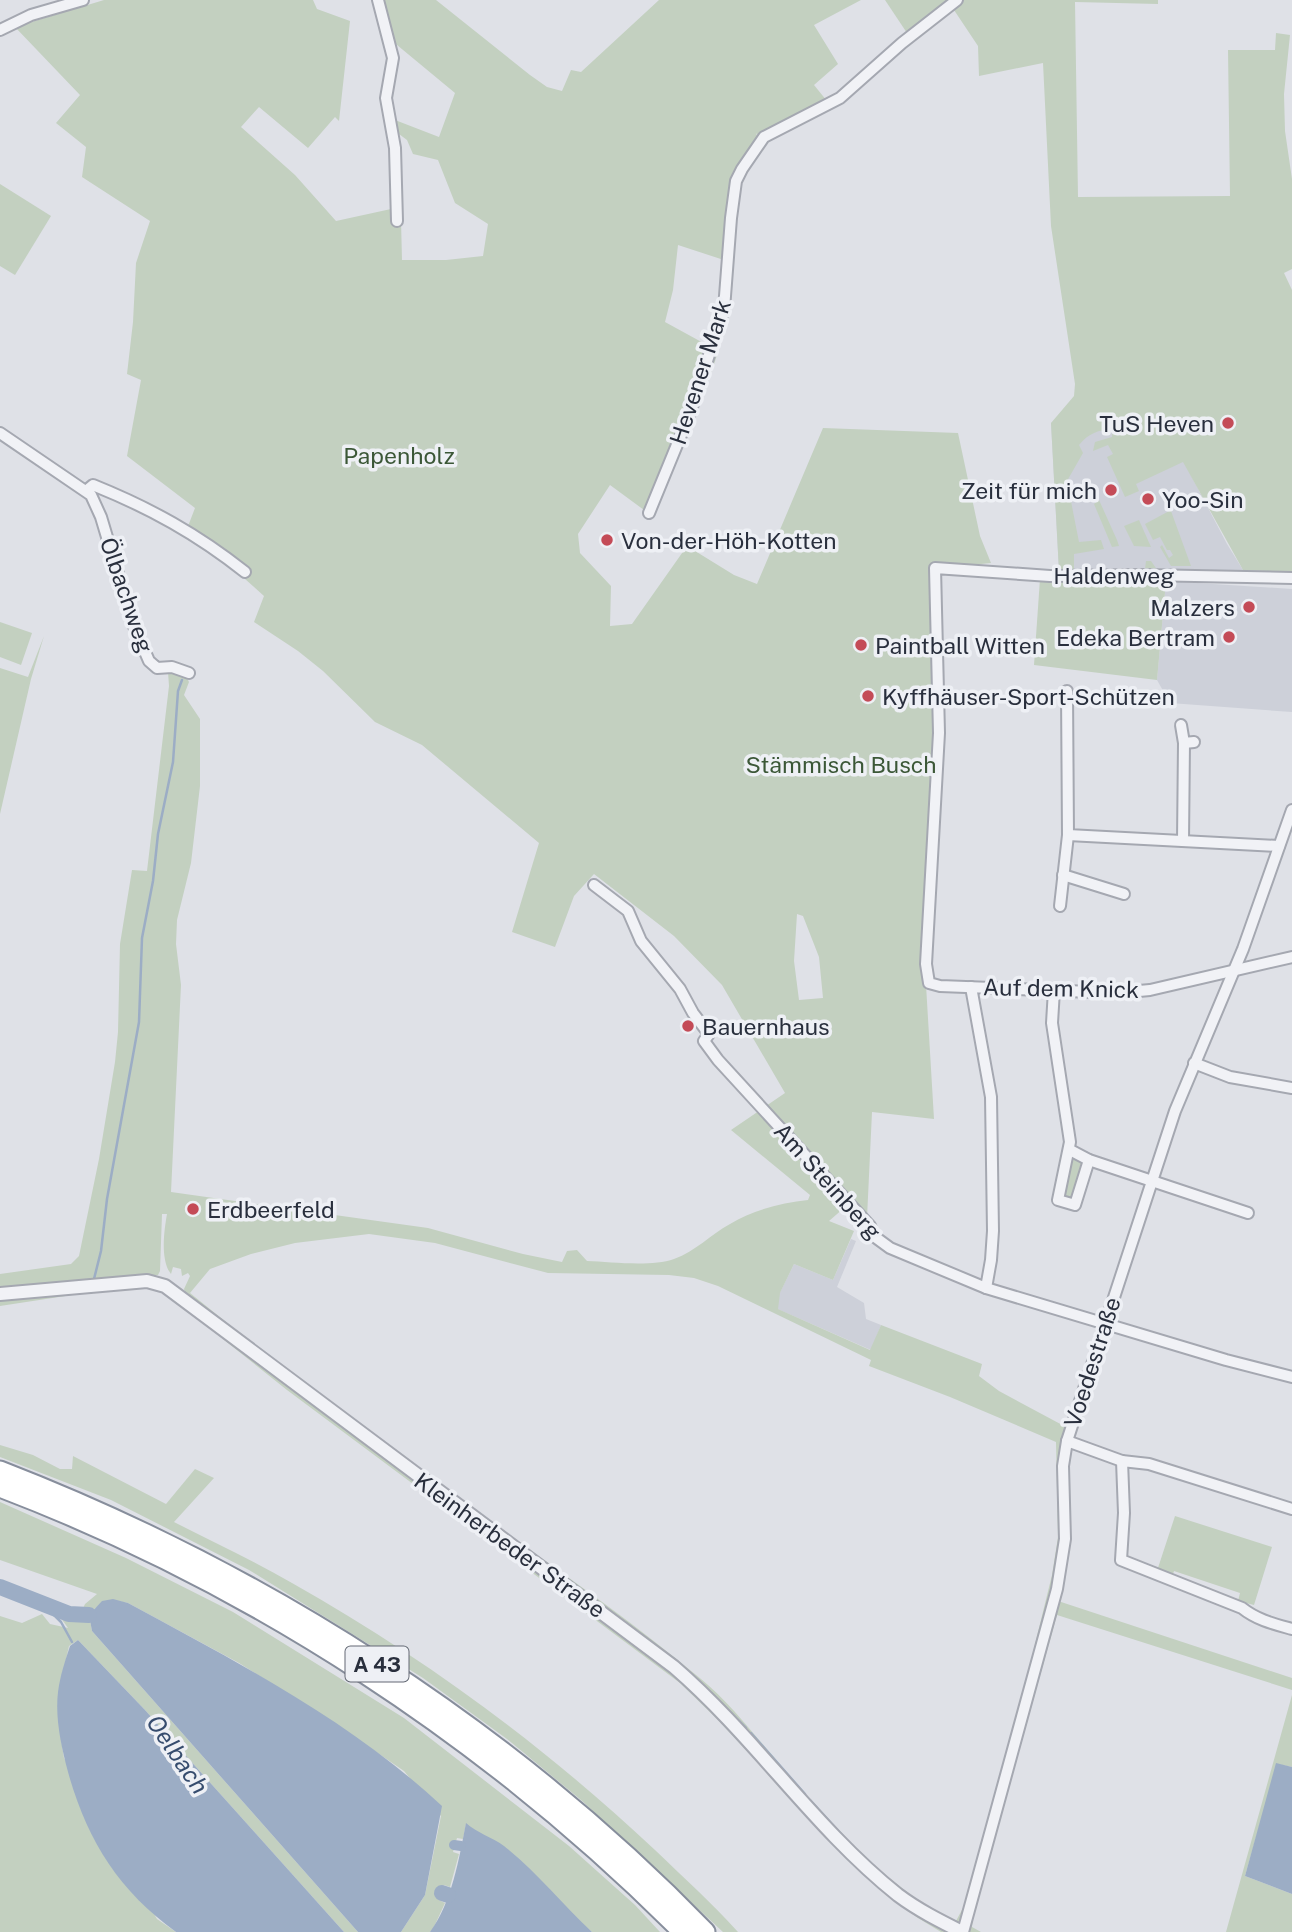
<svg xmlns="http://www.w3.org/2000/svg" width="1292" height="1932" font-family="'Public Sans',sans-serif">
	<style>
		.built { fill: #cdd0d9 }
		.green { fill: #c3d0c0; fill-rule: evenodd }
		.water { fill: #9cadc5 }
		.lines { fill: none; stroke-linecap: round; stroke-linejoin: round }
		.stream { stroke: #9cadc5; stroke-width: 2.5 }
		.canal { stroke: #9cadc5; stroke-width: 10 }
		.river { stroke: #9cadc5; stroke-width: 16 }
		.minor-casing { stroke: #a5a8b1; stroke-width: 14 }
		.tertiary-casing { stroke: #a5a8b1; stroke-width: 16 }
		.motorway-casing { stroke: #878e9c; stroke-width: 23 }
		.minor { stroke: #f1f2f6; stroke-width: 10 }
		.tertiary { stroke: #f1f2f6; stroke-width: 12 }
		.motorway { stroke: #fff; stroke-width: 19 }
		.poi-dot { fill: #c44b57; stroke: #eef0f5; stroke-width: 2.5 }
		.labels { text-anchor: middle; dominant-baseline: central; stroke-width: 7; stroke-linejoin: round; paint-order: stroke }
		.shield { fill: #eef0f5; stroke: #646974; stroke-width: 2 }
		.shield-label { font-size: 21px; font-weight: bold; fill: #292f3d }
		.street-label { font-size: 23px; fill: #292f3d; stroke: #eef0f5 }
		.poi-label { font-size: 23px; fill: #292f3d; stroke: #eef0f5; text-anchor: start }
		.park-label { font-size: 23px; fill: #3b5737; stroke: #eef0f5 }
		.water-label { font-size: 24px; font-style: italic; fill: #364c6e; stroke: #eef0f5 }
	</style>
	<rect width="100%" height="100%" fill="#dfe1e7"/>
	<g class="built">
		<polygon points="1143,384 1227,544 1243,570 1059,571 1051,423"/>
		<polygon points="1166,581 1292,589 1292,712 1170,703 1157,680"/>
		<polygon points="851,1239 856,1241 837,1287 864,1303 866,1319 881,1325 871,1350 773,1307 794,1264 833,1280"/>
	</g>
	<g class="green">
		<path d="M104 0H313L317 9 350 21 339 121 335 117 308 148 259 107 241 127 295 175 336 221 391 209 401 220 402 260H446L483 256 488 224 455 203 438 160 413 154 407 140 395 131V120L439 137 455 93 391 40 380 0H436L530 75 547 87 562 91 571 70 581 72 659 0H861L814 25 838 64 814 85 827 101 845 91 763 141 756 133 758 138 739 168 733 233 735 234C733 264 734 296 726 325 709 389 680 450 655 512L651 519 644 510 610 485 578 534 580 553 611 586 610 626 632 624 687 546 734 575 757 584 823 428 958 433 980 536 991 563 933 569 936 769 925 968 934 1119 872 1112 867 1218 852 1201 829 1221 854 1231 833 1280 794 1264 780 1293 778 1309 870 1350 881 1325 982 1364 979 1376 999 1391 1066 1427 1059 1559 1052 1599 1292 1678V1690L1057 1615 973 1916 972 1927 981 1932H941L918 1918 883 1892 850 1862 717 1719 680 1683 287 1390 180 1305 186 1296 184 1289 190 1276 188 1273 182 1276 181 1269 173 1267 171 1274C160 1260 164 1231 167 1214H162L160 1271 158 1275 81 1281 72 1295 0 1306V1274L71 1264 79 1256 99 1159 115 1062 118 1032 120 944 132 870 147 871 169 686 168 672C178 671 185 672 189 682L184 695 200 719V786L191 863 177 920 176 944 181 985 171 1192 428 1228 523 1254 562 1262 567 1251 577 1250 587 1261C612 1262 651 1267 674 1259 696 1251 710 1235 730 1224 753 1210 781 1203 808 1200L810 1195 731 1130 785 1093 722 985 674 936 594 874 574 896 555 947 512 932 539 843 422 745 375 722 323 671 298 651 254 622 264 596 209 547 185 534 195 508 127 456 141 380 127 374 133 322 136 263 150 221 82 177 86 147 56 123 80 95 15 27ZM678 245 730 262 720 331 707 345 665 322 673 290ZM797 914 803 916 819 957 823 998 799 1000 794 961ZM369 1234 435 1243 548 1273 669 1275 694 1278 718 1286 871 1360 869 1366 950 1397 1056 1442 1058 1537 1052 1575 1010 1746 973 1880 964 1906 956 1921C889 1892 820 1812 773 1756 750 1730 728 1701 701 1679 628 1618 549 1564 472 1508 376 1439 282 1368 190 1293L210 1269 251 1254 295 1243Z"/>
		<polygon points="885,0 949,0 907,33"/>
		<path d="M962 0H1158V4L1075 2 1078 197 1230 196 1228 50H1275L1276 33 1290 35 1284 94 1285 131 1292 179V269L1284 273 1292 290V572L1243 570 1183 462 1136 484 1139 491 1125 497 1107 457 1113 454 1108 445 1093 451 1095 442 1112 437 1113 429C1098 430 1089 433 1079 445L1083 453 1067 481 1079 542 1101 540 1104 549 1074 554V569H1145L1146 561H1151L1158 571H1059L1051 423 1074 396 1075 384 1051 226 1043 63 979 76 978 46 952 7Z"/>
		<polygon points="0,184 51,216 15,275 0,266"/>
		<polygon points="1099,500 1117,540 1119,546 1112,547 1094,504"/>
		<polygon points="1171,510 1171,511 1191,566 1171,566 1160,547 1162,545 1169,558 1173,555 1170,550 1167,550 1160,537 1153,540 1145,524"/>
		<polygon points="1139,520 1151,547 1134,546 1124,526"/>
		<polygon points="1040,579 1166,581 1157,680 1034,665"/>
		<polygon points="0,622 32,633 21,665 0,657"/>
		<polygon points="44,636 31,679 0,814 0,668 28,677"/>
		<polygon points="1073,1159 1078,1159 1084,1164 1072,1199 1063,1196 1071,1161"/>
		<path d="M0 1445 33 1455 60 1469H72L73 1456 166 1504 195 1469 214 1478 174 1522C213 1542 254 1561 292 1583 425 1658 543 1745 655 1850 683 1877 712 1903 738 1932H723L581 1800 507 1739 423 1678 249 1570 111 1500 0 1457Z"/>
		<path d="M0 1502 126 1558 233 1612 404 1718 569 1846 635 1905 660 1932H592L466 1824 463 1839 457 1838 453 1852 459 1854 450 1887 444 1885 439 1900 445 1903 433 1929 430 1932H401L425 1895 441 1816 404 1771 322 1715 239 1663 128 1603C110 1599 101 1600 89 1615L92 1631 358 1932H344L145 1710 78 1640 69 1646 58 1695 59 1726 64 1758 157 1919 176 1932H0V1616L22 1623 42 1614 50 1624 68 1628 58 1614 78 1619 85 1604 97 1594 0 1560Z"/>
		<polygon points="1175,1516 1272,1547 1254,1605 1238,1601 1240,1593 1174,1571 1172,1577 1157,1571"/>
		<polygon points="1292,1695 1292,1767 1277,1764 1245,1876 1292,1894 1292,1932 1226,1932"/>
	</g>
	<g class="water">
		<path d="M113 1599 128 1603C237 1662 351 1721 442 1806L425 1895 401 1932H358L92 1631 89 1615 102 1601Z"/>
		<path d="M78 1640 145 1710 344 1932H176C118 1890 87 1840 68 1772 61 1746 55 1718 58 1692 60 1676 65 1661 70 1646Z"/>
		<polygon points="1276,1763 1292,1767 1292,1894 1245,1876"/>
		<path d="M466 1823C477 1833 492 1837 504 1846 536 1871 562 1904 592 1932H430C452 1902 459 1859 466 1823Z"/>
	</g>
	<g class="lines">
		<g class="stream">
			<polyline points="94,1279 101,1251 107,1199 139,1022 142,938 153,881 158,834 173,762 178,691 182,680"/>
			<polyline points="44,1605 61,1622 72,1642"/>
			<polyline points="627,1624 680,1664 701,1683"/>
			<polyline points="706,1688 746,1728"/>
			<polyline points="751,1733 805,1794"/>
			<polyline points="810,1800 853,1847"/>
		</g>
		<polyline class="canal" points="454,1845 461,1846"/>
		<g class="river">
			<polyline points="0,1587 69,1614 89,1615"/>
			<polyline points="442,1893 448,1895"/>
		</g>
		<g class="minor-casing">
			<g id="minor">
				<polyline points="378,0 393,58 386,98 395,148 397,221"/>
				<polyline points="0,30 31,15 83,0"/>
				<polyline points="0,433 91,495 101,517 133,624 149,661 157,668 172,667 189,673"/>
				<path d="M87 490 93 485C150 508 197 534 245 572"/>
				<polyline points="649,513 690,413 724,309 731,218 736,181 742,169 764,137 840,98 902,43 957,0"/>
				<polyline points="1292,578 1144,575 1050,576 935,568 939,733 926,964 929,983 940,986 1117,993 1150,990 1292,957"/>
				<polyline points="1067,691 1068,835 1279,846"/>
				<polyline points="1181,725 1184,743 1194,742"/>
				<polyline points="1183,841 1184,743"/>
				<polyline points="1063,875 1124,894"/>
				<polyline points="594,885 628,911 641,941 680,989 693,1013 709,1034 704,1041 718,1060 870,1226 875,1237 890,1248 986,1288 1226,1360 1292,1377"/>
				<polyline points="1060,906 1068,835"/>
				<polyline points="971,987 991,1097 993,1231 991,1260 986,1288"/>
				<polyline points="1054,990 1052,1023 1070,1142 1058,1200 1075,1205 1089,1160"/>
				<polyline points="1194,1063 1230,1077 1292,1088"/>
				<polyline points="1070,1150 1089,1160 1248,1213"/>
				<polyline points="1067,1441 1122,1461"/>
				<path d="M1292 1509 1149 1464 1122 1461 1124 1513 1121 1560 1242 1608C1257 1620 1274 1624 1292 1629"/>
				<polyline points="963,1932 1057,1589 1065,1539 1063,1466 1067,1441 1175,1111 1243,949 1292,810"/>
			</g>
		</g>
		<g class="tertiary-casing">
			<path id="tertiary" d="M0 1294 147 1281 165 1286 674 1667C755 1737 814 1828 898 1895 918 1910 940 1921 962 1932"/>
		</g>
		<g class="motorway-casing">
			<g id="motorway">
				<path d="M0 1471C263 1573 508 1729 705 1932"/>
				<path d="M0 1487C255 1584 491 1739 683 1932"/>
			</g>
		</g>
		<use href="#minor" class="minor"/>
		<use href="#tertiary" class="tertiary"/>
		<use href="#motorway" class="motorway"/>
	</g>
	<g class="poi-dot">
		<circle cx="1228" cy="423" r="7"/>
		<circle cx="1111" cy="490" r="7"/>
		<circle cx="1148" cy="499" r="7"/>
		<circle cx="607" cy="540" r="7"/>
		<circle cx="1249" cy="607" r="7"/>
		<circle cx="1229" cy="637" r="7"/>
		<circle cx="861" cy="645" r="7"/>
		<circle cx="868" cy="696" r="7"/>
		<circle cx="688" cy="1026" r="7"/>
		<circle cx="193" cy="1209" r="7"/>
	</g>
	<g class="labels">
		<rect class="shield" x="345.5" y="1646.5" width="63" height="35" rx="5"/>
		<g class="shield-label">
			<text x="377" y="1664">A 43</text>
		</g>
		<g class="street-label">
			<text transform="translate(700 372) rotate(-72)">Hevener Mark</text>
			<text x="1114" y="575">Haldenweg</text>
			<text transform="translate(127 595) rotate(71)">Ölbachweg</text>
			<text transform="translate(1061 988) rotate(1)">Auf dem Knick</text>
			<text transform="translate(828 1181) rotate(48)">Am Steinberg</text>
			<text transform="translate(1092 1362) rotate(-72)">Voedestraße</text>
			<text transform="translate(510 1545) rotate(36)">Kleinherbeder Straße</text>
		</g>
		<g class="poi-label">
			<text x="1214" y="423" text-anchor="end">TuS Heven</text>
			<text x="1097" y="490" text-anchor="end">Zeit für mich</text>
			<text x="1162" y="499">Yoo-Sin</text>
			<text x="621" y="540">Von-der-Höh-Kotten</text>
			<text x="1235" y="607" text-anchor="end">Malzers</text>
			<text x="1215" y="637" text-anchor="end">Edeka Bertram</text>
			<text x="875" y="645">Paintball Witten</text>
			<text x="882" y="696">Kyffhäuser-Sport-Schützen</text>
			<text x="702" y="1026">Bauernhaus</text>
			<text x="207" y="1209">Erdbeerfeld</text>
		</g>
		<g class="park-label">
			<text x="399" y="455">Papenholz</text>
			<text x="841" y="764">Stämmisch Busch</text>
		</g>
		<g class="water-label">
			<text transform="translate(178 1754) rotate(56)">Oelbach</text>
		</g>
	</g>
</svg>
